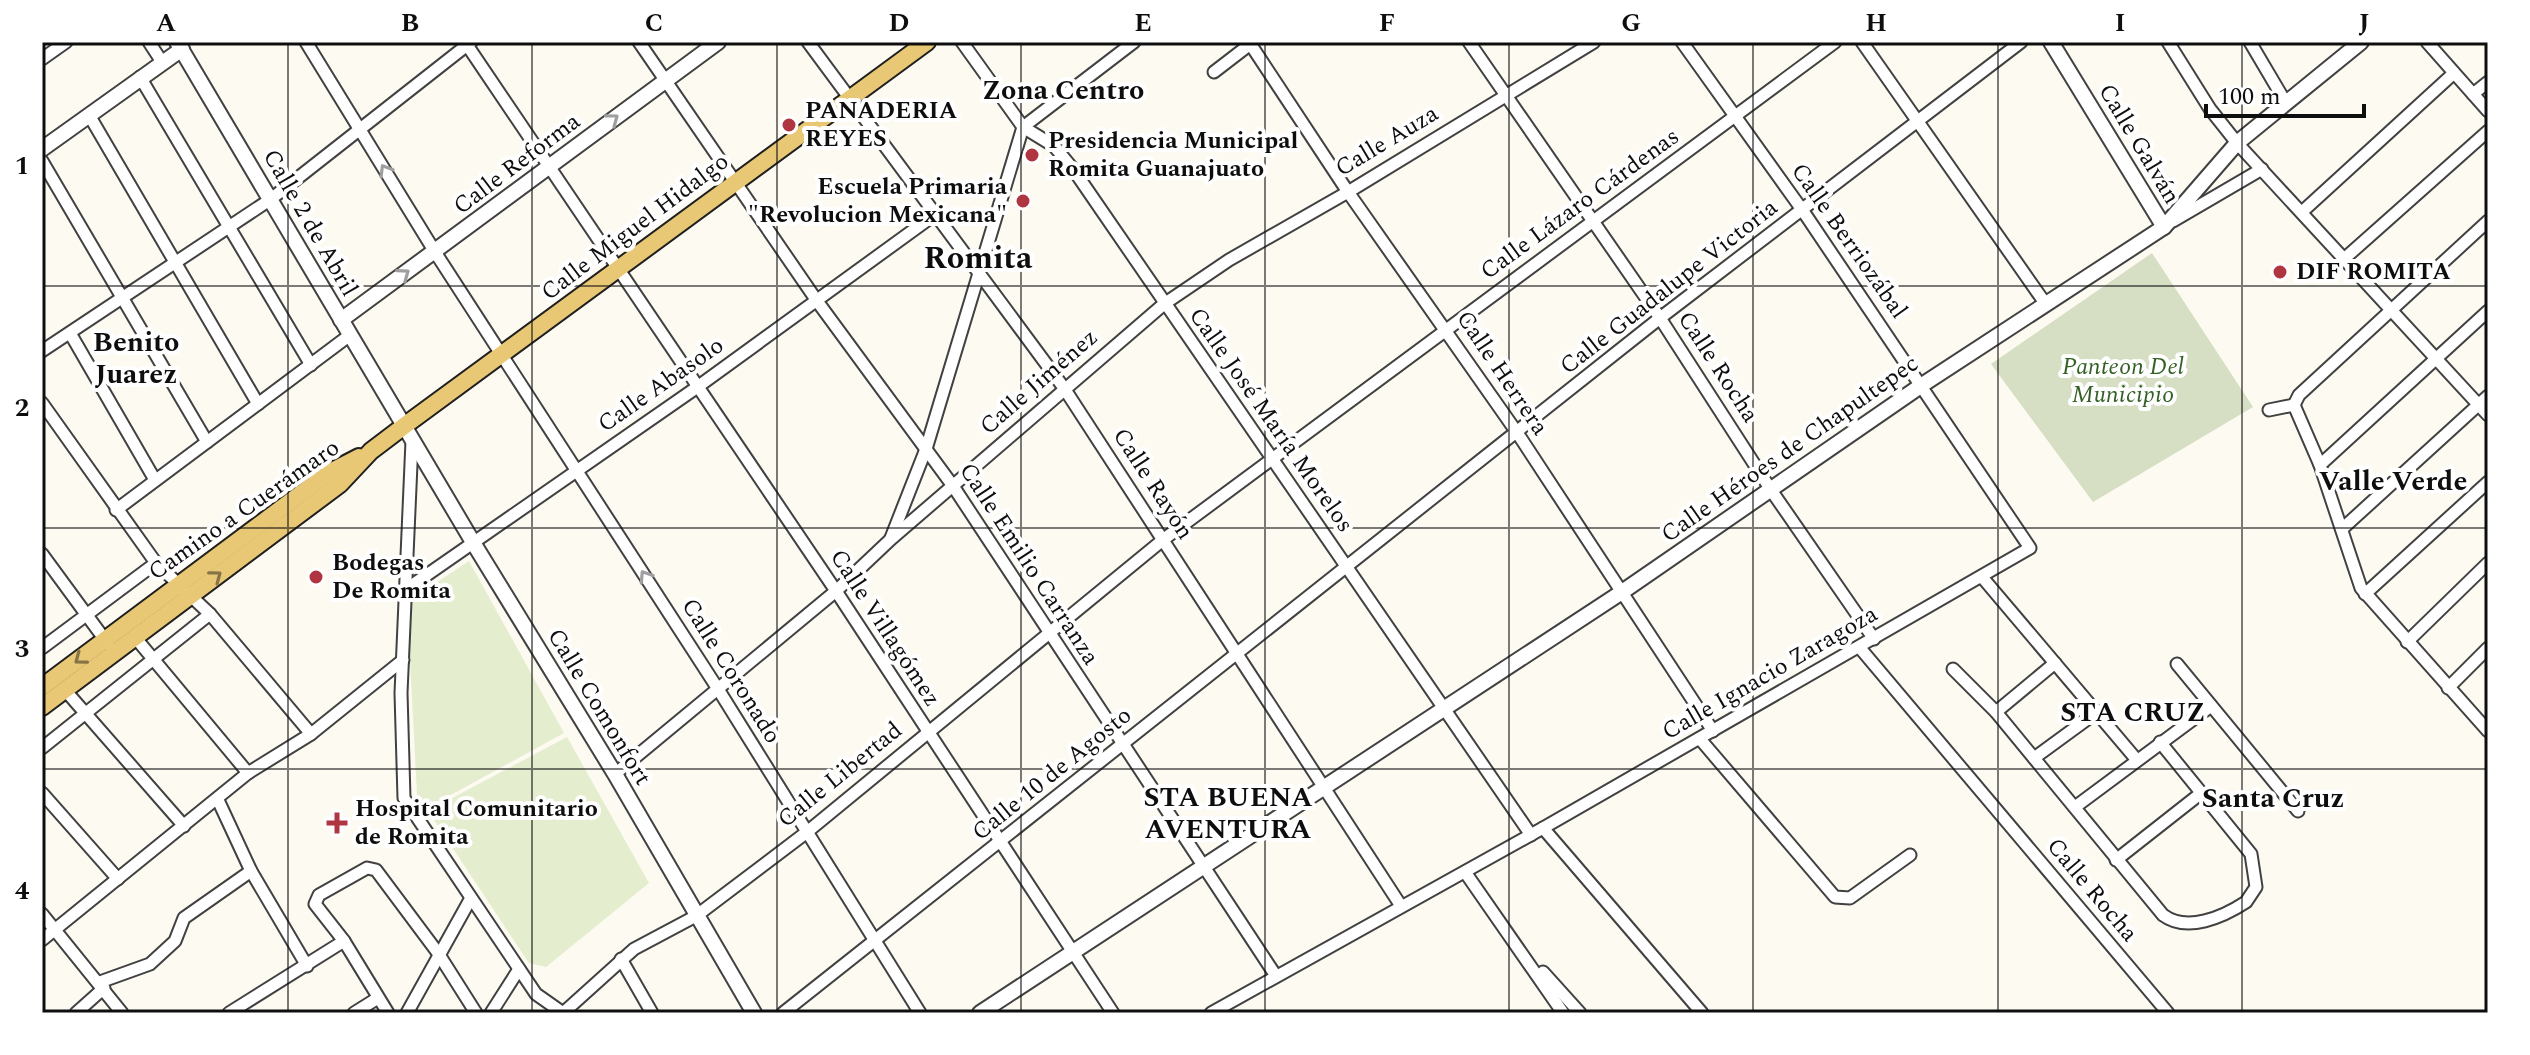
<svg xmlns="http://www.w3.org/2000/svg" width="2530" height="1055" font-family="Spectral,serif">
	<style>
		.cemetery { fill: #d6dec3 }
		.pitch { fill: #e4edce }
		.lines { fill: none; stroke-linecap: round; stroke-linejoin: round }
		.minor-casing { stroke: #414141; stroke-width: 15 }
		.tertiary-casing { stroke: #414141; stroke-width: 18 }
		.primary-casing { stroke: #1f1f1f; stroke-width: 20 }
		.minor { stroke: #fff; stroke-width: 11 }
		.tertiary { stroke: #fff; stroke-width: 14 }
		.primary { stroke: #e9c875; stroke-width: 16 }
		.oneway { stroke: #9f9f9f }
		.oneway2 { stroke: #867447 }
		.grid { fill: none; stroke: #0e0e0e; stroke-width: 2; stroke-opacity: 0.55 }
		.poi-dot { fill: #af3540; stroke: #fff; stroke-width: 3 }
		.labels { text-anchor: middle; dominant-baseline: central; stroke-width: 8; stroke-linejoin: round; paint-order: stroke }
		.poi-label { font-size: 24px; font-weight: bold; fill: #0e0e0e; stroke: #fff; text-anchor: start }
		.street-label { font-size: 24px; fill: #0e0e0e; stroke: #fff }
		.park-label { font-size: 24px; font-style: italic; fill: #345f25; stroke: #fff }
		.quarter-label { font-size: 28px; font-weight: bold; fill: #0e0e0e; stroke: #fff }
		.district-label { font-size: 32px; font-weight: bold; fill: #0e0e0e; stroke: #fff }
		.neatline { fill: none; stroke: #0e0e0e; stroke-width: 3 }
		.grid-label { font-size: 26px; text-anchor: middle; font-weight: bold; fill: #0e0e0e }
	</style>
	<rect width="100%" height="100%" fill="#fdfaf1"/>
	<polygon class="cemetery" points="2152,253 2253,407 2093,502 1991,364"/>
	<g class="pitch">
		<polygon points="469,561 564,733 418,813 407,602"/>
		<polygon points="567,737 649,883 546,967 529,963 428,811"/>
	</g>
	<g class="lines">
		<g class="minor-casing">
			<g id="minor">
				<polyline points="149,42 162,62"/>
				<polyline points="306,42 435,252 718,689 920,1013"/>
				<polyline points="465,42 836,591 1113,1013"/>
				<polyline points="639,42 817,301 953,486 1276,976"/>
				<polyline points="808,42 1064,388 1401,906"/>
				<polyline points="962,42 1023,127 1054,146 1073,169 1531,835"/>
				<polyline points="1249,42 1348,192 1518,434 1713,731"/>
				<polyline points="1469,42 1660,318 1771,490 1874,639"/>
				<polyline points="1862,42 2045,303"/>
				<polyline points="2168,42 2210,109 2237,143 2488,415"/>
				<polyline points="2250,42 2286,103"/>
				<polyline points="2427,42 2488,111"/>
				<polyline points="42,59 66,42"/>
				<polyline points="1214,72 1253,42"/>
				<polyline points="140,77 311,365"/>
				<polyline points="2473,94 2488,82"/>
				<polyline points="89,115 258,404"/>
				<polyline points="1023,127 1134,42"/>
				<polyline points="42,161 207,442"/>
				<polyline points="2303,211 2454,73"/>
				<polyline points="2173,221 2262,169"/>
				<polyline points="2345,258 2488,131"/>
				<polyline points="70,333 155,480"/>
				<polyline points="42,351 271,199 471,42"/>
				<polyline points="42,403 156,563 210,614 311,734"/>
				<polyline points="2294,405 2320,465 2361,588 2488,731"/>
				<polyline points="2294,405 2299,395 2488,221"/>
				<polyline points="2269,410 2294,405"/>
				<polyline points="412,441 401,693 404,798 536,994 563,1013"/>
				<polyline points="2320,465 2488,311"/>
				<polyline points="116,510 350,335"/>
				<polyline points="2342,529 2488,396"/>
				<polyline points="891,538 926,449 1023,127"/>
				<polyline points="42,554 108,644"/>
				<polyline points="1982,577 2136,759"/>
				<polyline points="408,588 696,388 937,213"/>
				<polyline points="2365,594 2488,482"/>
				<polyline points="134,636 248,773"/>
				<polyline points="2407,642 2488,563"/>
				<polyline points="42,648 156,563"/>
				<polyline points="1860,648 2168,1013"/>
				<polyline points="2177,664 2298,811"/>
				<path d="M1953 669 1996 712 2163 915C2187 933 2223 917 2246 902L2256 887 2251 854 2160 742"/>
				<polyline points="2448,688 2488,648"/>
				<polyline points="65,690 184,826"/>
				<polyline points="1996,712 2055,663"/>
				<polyline points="1700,739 1835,897 1850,898 1910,855"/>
				<polyline points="42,748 210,614"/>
				<polyline points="2034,758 2097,712"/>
				<polyline points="615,774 836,591 891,539 1164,304 1229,260 1348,192 1594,42"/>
				<polyline points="42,793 118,879"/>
				<polyline points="218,800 251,871 307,966"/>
				<polyline points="2075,807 2211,706"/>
				<polyline points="1543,828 1702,1013"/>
				<polyline points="2116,860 2200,794"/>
				<polyline points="1465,872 1563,1013"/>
				<polyline points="42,914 122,1013"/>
				<polyline points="42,940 248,773 311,734 403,660"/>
				<polyline points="621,959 652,1013"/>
				<polyline points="1543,972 1580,1013"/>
				<polyline points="100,982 150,964 175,941 184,918 251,871"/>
				<polyline points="76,1013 104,988"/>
				<polyline points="229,1013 344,941"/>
				<polyline points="354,1013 378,998"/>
				<polyline points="388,1013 344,941 315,904 319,895 367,868 376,870 438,953 476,1013"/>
				<polyline points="407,1013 471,898"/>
				<polyline points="491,1013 519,969"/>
				<polyline points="563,1013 634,949 696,916 807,832 1164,539 1835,42"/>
				<polyline points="783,1013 1660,318 2021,42"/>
				<polyline points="1211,1013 1543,828 2030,548 1803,211 1682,42"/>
			</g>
		</g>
		<g class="tertiary-casing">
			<g id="tertiary">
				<polyline points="177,42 474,544 615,774 754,1013"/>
				<polyline points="2051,42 2164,227"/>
				<polyline points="42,149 182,49"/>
				<polyline points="341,320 718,42"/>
				<polyline points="980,1013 1622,592 1922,385 2164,227 2237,143 2361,42"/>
			</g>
		</g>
		<g class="primary-casing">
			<g id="primary">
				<polyline points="42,687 330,472 359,457"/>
				<polyline points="42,707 340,484 371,451 404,426 927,42"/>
			</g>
		</g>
		<use href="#minor" class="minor"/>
		<use href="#tertiary" class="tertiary"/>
		<use href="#primary" class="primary"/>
	</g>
	<defs><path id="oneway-chevron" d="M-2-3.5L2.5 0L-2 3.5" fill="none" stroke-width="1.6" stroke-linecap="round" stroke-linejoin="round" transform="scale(2)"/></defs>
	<g class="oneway">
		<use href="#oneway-chevron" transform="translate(613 119) rotate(-37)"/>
		<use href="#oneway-chevron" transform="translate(385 170) rotate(-121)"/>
		<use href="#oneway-chevron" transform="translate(404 274) rotate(-36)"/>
		<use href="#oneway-chevron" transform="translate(645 576) rotate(-123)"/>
	</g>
	<g class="oneway2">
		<use href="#oneway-chevron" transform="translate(216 576) rotate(-37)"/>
		<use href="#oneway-chevron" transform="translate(80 659) rotate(143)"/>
	</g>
	<path class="grid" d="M288 42V1013M532 42V1013M777 42V1013M1021 42V1013M1265 42V1013M1509 42V1013M1753 42V1013M1998 42V1013M2242 42V1013M42 286H2488M42 528H2488M42 769H2488"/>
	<g class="poi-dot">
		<circle cx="789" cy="125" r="8"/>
		<circle cx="1032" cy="155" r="8"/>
		<circle cx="1023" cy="201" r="8"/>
		<circle cx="2280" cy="272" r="8"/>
		<circle cx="316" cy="577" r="8"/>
		<path d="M333 811h8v8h8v8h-8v8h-8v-8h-8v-8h8z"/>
	</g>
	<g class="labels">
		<g class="poi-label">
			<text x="805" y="111">PANADERIA<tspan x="805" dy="28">REYES</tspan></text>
			<text x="1048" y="141">Presidencia Municipal<tspan x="1048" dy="28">Romita Guanajuato</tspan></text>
			<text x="1007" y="187" text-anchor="end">Escuela Primaria<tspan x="1007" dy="28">"Revolucion Mexicana"</tspan></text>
			<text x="2296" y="272">DIF ROMITA</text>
			<text x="332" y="563">Bodegas<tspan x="332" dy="28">De Romita</tspan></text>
			<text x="355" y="809">Hospital Comunitario<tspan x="355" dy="28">de Romita</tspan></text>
		</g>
		<g class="street-label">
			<text transform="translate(1387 141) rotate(-31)">Calle Auza</text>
			<text transform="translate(2139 144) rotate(59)">Calle Galván</text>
			<text transform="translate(517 164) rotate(-37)">Calle Reforma</text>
			<text transform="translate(1580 204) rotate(-36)">Calle Lázaro Cárdenas</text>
			<text transform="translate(310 223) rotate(60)">Calle 2 de Abril</text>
			<text transform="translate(635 227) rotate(-37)">Calle Miguel Hidalgo</text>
			<text transform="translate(1849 241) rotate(55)">Calle Berriozábal</text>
			<text transform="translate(1669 287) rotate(-38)">Calle Guadalupe Victoria</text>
			<text transform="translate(1718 367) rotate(57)">Calle Rocha</text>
			<text transform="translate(1502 373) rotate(56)">Calle Herrera</text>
			<text transform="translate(1039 382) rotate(-41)">Calle Jiménez</text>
			<text transform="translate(661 385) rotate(-35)">Calle Abasolo</text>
			<text transform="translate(1271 420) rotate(55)">Calle José María Morelos</text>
			<text transform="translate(1790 449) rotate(-35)">Calle Héroes de Chapultepec</text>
			<text transform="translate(1153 484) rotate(57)">Calle Rayón</text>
			<text transform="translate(244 510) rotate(-35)">Camino a Cuerámaro</text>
			<text transform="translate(1029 564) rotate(57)">Calle Emilio Carranza</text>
			<text transform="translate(885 628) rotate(57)">Calle Villagómez</text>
			<text transform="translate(731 671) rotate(58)">Calle Coronado</text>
			<text transform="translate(1770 673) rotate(-30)">Calle Ignacio Zaragoza</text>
			<text transform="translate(599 707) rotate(59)">Calle Comonfort</text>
			<text transform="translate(1052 774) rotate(-39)">Calle 10 de Agosto</text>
			<text transform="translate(840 775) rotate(-39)">Calle Libertad</text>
			<text transform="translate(2092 890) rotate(50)">Calle Rocha</text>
		</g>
		<g class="park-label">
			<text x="2123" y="367">Panteon Del<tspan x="2123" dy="28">Municipio</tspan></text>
		</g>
		<g class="quarter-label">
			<text x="1063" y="90">Zona Centro</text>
			<text x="136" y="342">Benito<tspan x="136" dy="32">Juarez</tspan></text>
			<text x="2393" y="481">Valle Verde</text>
			<text x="2133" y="712">STA CRUZ</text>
			<text x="1228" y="797">STA BUENA<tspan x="1228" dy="32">AVENTURA</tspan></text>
			<text x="2273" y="798">Santa Cruz</text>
		</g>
		<g class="district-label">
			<text x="978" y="258">Romita</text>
		</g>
	</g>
	<rect width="2530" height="1055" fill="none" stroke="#ffffff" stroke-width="88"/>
	<path d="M2206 104v12h158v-12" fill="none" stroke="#0e0e0e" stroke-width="4"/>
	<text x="2218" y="104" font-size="24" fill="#0e0e0e" stroke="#ffffff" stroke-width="6" paint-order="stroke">100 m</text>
	<rect x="44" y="44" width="2442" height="967" class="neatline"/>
	<g class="grid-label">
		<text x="166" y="31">A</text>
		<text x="410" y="31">B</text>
		<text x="654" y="31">C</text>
		<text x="899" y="31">D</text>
		<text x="1143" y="31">E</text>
		<text x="1387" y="31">F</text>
		<text x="1631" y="31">G</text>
		<text x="1876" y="31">H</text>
		<text x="2120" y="31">I</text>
		<text x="2364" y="31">J</text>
		<text x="22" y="174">1</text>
		<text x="22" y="416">2</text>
		<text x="22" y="657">3</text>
		<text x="22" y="899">4</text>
	</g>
</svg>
